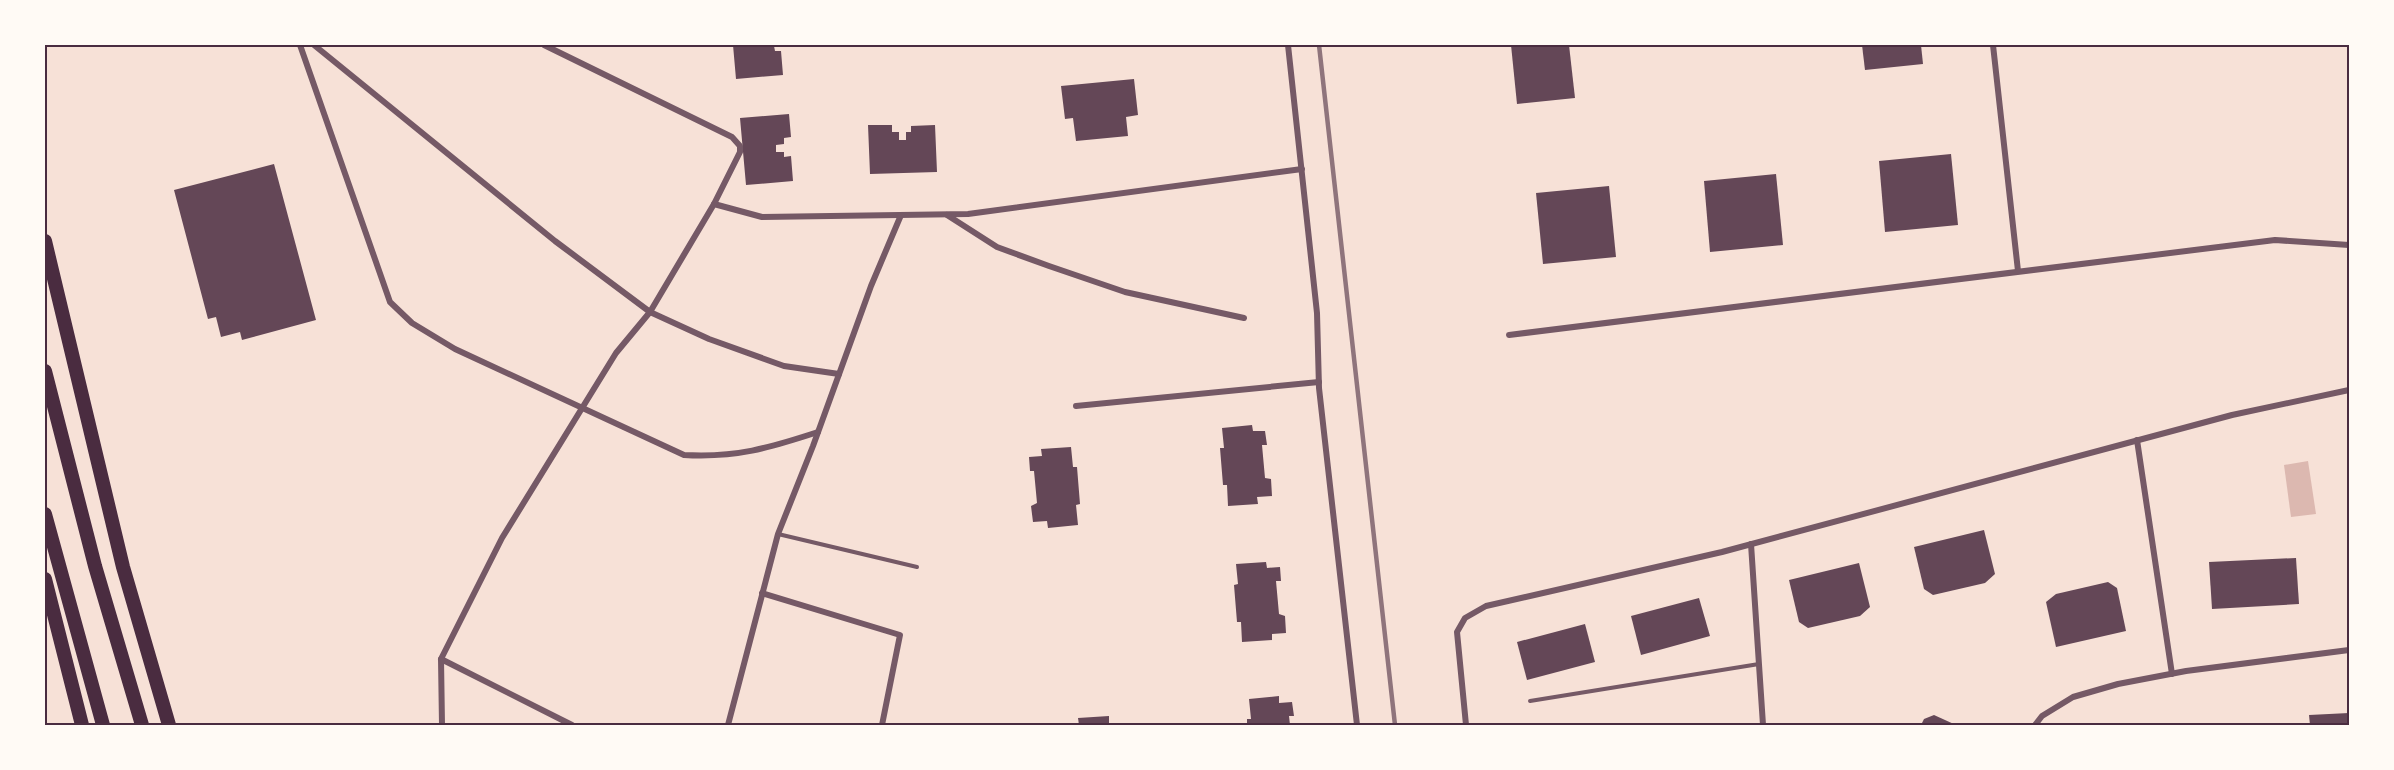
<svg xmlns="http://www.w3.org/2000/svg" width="2394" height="770" font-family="'Alegreya Sans',sans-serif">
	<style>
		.water { fill: #dcb8b0 }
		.building { fill: #644757 }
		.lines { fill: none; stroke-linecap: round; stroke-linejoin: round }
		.service { stroke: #755966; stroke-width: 4 }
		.minor { stroke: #755966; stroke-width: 6 }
		.trunk { stroke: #4a2c40; stroke-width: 14 }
		.rail { stroke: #8f747c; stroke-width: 4.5 }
		.neatline { fill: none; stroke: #4a2c40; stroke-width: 2 }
	</style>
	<rect width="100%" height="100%" fill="#f7e1d7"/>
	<polygon class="water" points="2308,461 2316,514 2291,517 2284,465"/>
	<g class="building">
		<polygon points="733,45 774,46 775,51 781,51 783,75 736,79"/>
		<polygon points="1511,45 1569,45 1575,98 1517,104"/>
		<polygon points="1862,45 1921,45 1923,64 1865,70"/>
		<polygon points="1134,79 1138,115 1126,117 1128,136 1076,141 1073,118 1065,119 1061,86"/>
		<polygon points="789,114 791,137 784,138 784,144 776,145 776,152 784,152 784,157 791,156 793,181 746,185 740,118"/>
		<polygon points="868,125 892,125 892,132 899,132 899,140 906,140 906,132 911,132 911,126 935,125 937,172 870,174"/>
		<polygon points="1951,154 1958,225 1885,232 1879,161"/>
		<polygon points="274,164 316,320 242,340 240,332 221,337 216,317 208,319 174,190"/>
		<polygon points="1776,174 1783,245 1710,252 1704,181"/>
		<polygon points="1609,186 1616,257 1543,264 1536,193"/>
		<polygon points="1252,425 1253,431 1265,431 1267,445 1262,445 1265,478 1271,479 1272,496 1257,497 1258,504 1228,506 1227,485 1223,485 1220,448 1224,448 1222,428"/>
		<polygon points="1071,447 1073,467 1077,467 1080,504 1076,505 1078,525 1048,528 1047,521 1033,522 1031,506 1037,503 1034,471 1030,471 1029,457 1042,456 1041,449"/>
		<polygon points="1984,530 1995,574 1985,583 1933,595 1924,589 1914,547"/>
		<polygon points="2296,558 2299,604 2212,609 2209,562"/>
		<polygon points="1266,562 1267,568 1280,567 1281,581 1276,581 1279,614 1285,616 1286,633 1272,634 1272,640 1242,642 1241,622 1237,622 1234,585 1238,584 1236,564"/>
		<polygon points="1859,563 1870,607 1860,616 1808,628 1799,622 1789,580"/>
		<polygon points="2108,582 2117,588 2126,631 2056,647 2046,602 2056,594"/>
		<polygon points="1699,598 1710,636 1641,655 1631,616"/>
		<polygon points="1585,624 1595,662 1527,680 1517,642"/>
		<polygon points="1279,696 1279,703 1292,702 1294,716 1289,716 1290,725 1247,725 1247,719 1251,719 1249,699"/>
		<polygon points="2349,713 2349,725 2310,725 2309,715"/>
		<polygon points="1934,715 1956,725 1921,725 1924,719"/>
		<polygon points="1109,716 1109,725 1079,725 1078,718"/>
	</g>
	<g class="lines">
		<g class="service">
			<polyline points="778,534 917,567"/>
			<polyline points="1530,701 1759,664"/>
		</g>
		<g class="minor">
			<path d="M300 45 390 302 412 323 455 349 684 455C736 458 769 448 818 432"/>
			<polyline points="314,45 555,241 650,312 709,339 784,366 839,374"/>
			<polyline points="1288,45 1317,313 1319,388 1357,725"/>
			<polyline points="1993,45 2018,271"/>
			<polyline points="714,204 762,217 968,214 1302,169"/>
			<polyline points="947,215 997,247 1049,266 1125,292 1244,318"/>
			<polyline points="1509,335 2275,240 2349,245"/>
			<polyline points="1076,406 1319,382"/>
			<polyline points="2137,440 2172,674"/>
			<polyline points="1751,544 1763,725"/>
			<polyline points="762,593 900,635 882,725"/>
			<polyline points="441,659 572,725"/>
			<polyline points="442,725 441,659 502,538 616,353 650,312 714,204 740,152 740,146 732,137 544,45"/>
			<polyline points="728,725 778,534 813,446 871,286 901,215"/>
			<polyline points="1466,725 1457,632 1465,618 1486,606 1722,552 2232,415 2349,390"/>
			<polyline points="2035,725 2042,716 2073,697 2118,684 2186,671 2349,650"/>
		</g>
		<g class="trunk">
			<polyline points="45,241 123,567 169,725"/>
			<polyline points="45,371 95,566 142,725"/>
			<polyline points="45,514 103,725"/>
			<polyline points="45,579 82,725"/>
		</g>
		<polyline class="rail" points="1319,45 1395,725"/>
	</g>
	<rect width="2394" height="770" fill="none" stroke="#fffaf5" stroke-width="93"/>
	<rect x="46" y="46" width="2302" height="678" class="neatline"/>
</svg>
